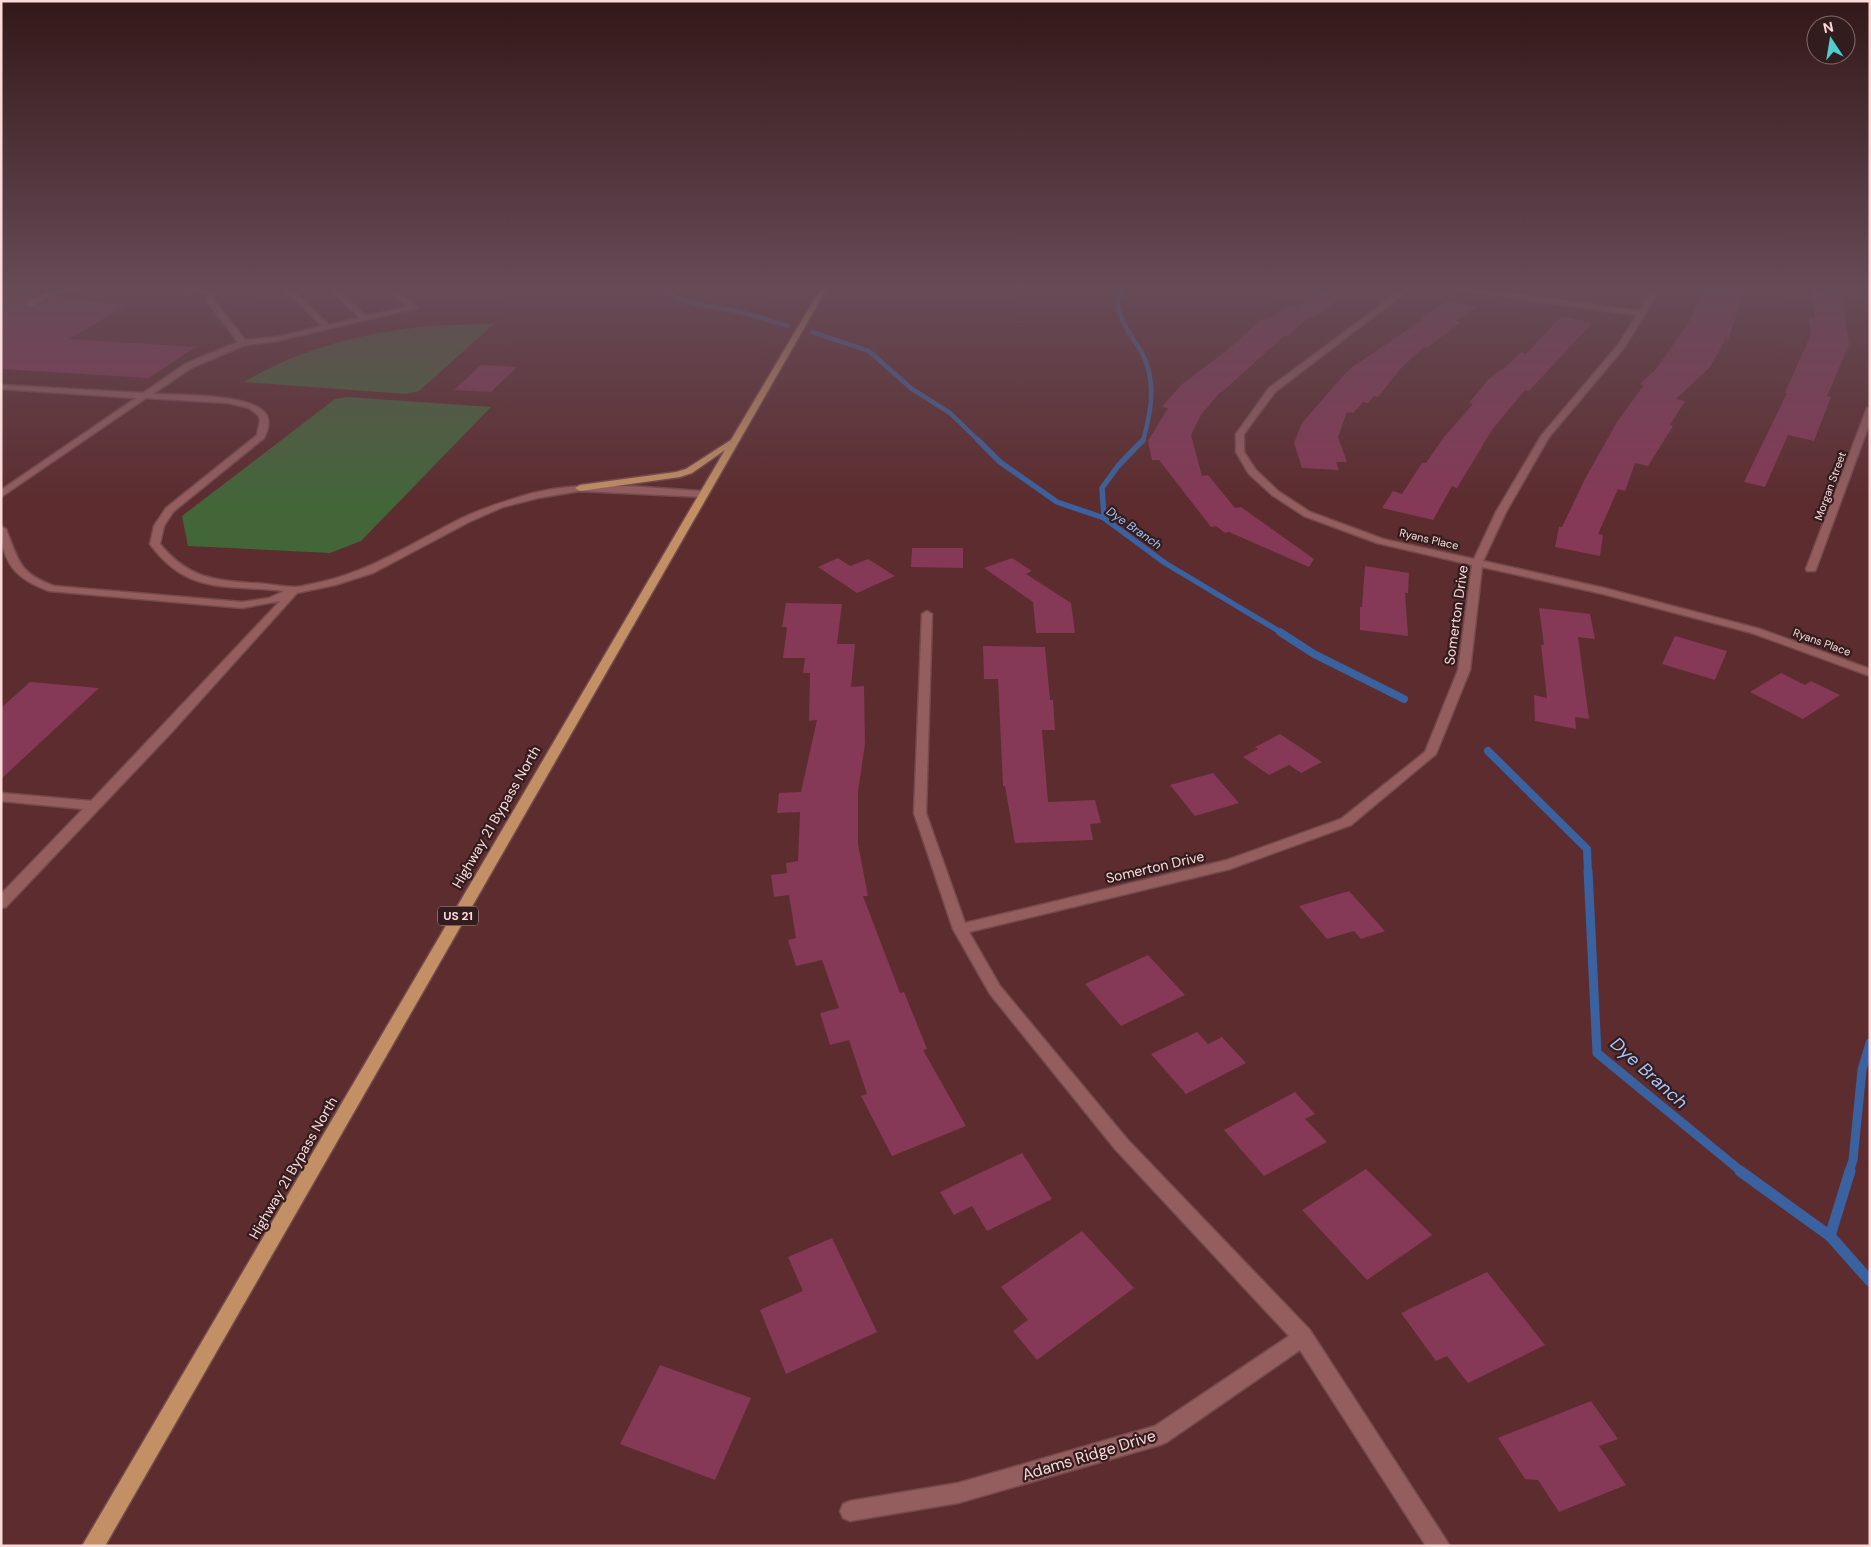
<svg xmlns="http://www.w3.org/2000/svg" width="1871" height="1547" font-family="'DM Sans',sans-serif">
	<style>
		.green { fill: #436639 }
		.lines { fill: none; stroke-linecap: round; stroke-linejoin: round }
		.stream-far4 { stroke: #3a62a0; stroke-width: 4.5 }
		.stream-far3 { stroke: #3a62a0; stroke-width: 5.5 }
		.stream-far2 { stroke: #3a62a0; stroke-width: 8 }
		.stream-far1 { stroke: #3a62a0; stroke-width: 9 }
		.stream { stroke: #3a62a0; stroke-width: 11 }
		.building { fill: #853956 }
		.minor-casing { stroke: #744a4d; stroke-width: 3 }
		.major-casing { stroke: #744a4d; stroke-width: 3 }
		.minor { fill: #945e5f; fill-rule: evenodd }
		.major { fill: #c29064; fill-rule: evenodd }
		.labels { text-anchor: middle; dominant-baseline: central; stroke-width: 4.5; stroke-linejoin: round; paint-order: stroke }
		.far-street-label { font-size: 11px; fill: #fbdbda; stroke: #331c1d }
		.far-water-label { font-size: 12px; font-style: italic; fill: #a7c9fe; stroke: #331c1d }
		.shield { fill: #331c1d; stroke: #bfa2a1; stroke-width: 1 }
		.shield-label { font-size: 12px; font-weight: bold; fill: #fbdbda }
		.street-label { font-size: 14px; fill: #fbdbda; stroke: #331c1d }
		.near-street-label { font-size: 16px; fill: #fbdbda; stroke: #331c1d }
		.near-water-label { font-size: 18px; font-style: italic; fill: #a7c9fe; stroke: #331c1d }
	</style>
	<rect width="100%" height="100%" fill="#5c2c2e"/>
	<g class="green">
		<path d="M494 324 419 391 406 394 244 382C320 337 407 323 494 324Z"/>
		<polygon points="348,397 491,407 361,541 330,553 188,546 182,516 335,399"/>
	</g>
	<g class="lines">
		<g class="stream-far4">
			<path d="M664 288C684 307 710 305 736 311 754 315 771 321 788 326"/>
			<path d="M1124 288C1122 292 1118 298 1118 302 1117 322 1140 344 1146 362 1156 389 1150 415 1143 441"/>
			<polyline points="812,332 869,351 912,389 950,413 979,441"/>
		</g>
		<g class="stream-far3">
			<polyline points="978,440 1000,462 1057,502 1104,518 1165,563 1282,633"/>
			<polyline points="1104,518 1102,488 1118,466 1143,440"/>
		</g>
		<g class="stream-far2">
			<polyline points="1280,632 1314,654 1404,699"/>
			<polyline points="1488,751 1587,849 1588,873"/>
		</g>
		<g class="stream-far1">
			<polyline points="1588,871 1597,1053 1742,1172"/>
			<polyline points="1849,1172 1853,1160 1862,1070 1870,1043"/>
		</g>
		<g class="stream">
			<polyline points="1740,1171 1830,1236 1870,1281"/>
			<polyline points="1830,1236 1850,1171"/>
		</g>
	</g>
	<g class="building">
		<polygon points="1703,288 1745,288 1728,340 1726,339 1710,367 1676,399 1685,401 1670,425 1673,426 1648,466 1635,463 1625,491 1618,489 1598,534 1603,535 1600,556 1555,547 1559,527 1562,527 1585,479 1617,422 1644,385 1640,384 1656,369 1689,322"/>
		<polygon points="1810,290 1841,294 1849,345 1827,396 1831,397 1814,441 1788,435 1765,487 1744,482 1787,393 1785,393 1811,334 1809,318 1815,319"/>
		<polygon points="1320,291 1344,296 1315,317 1311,316 1287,336 1284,336 1222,392 1220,392 1201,415 1191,435 1202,476 1208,475 1235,508 1241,507 1314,559 1309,567 1229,532 1225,533 1216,526 1211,527 1159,460 1152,460 1148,441 1168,408 1162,407 1181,385 1226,351 1262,319 1268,320 1291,304 1298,306"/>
		<polygon points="1,296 33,298 22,304 30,309 48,299 129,304 69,339 195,347 149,378 1,369"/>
		<polygon points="1448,300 1477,307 1456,321 1461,322 1428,347 1424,347 1402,367 1378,397 1374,396 1368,403 1363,402 1353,413 1347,412 1338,437 1347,462 1336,462 1339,470 1302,468 1294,443 1302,423 1343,376 1352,367 1424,319 1421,318"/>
		<polygon points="1562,316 1592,323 1529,391 1525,390 1492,430 1457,488 1452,486 1433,520 1382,508 1393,491 1402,494 1422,463 1426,463 1444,437 1473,404 1469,403 1489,379 1500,370 1502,370 1521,352 1526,354"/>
		<polygon points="481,365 517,367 491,392 454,390"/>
		<polygon points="912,548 963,548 963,568 911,567"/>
		<polygon points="838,558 850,566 868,559 895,576 857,593 818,567"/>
		<polygon points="1012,558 1032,571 1026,574 1071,603 1075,633 1036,633 1033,602 984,568"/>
		<polygon points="1365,566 1409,573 1408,593 1405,593 1408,636 1360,630 1360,607 1362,607"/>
		<polygon points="786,603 842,604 837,644 855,644 851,687 864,686 865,744 858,792 858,844 868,896 863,896 900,993 904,992 927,1049 923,1050 966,1126 892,1156 861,1096 867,1094 849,1040 830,1045 820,1013 839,1008 822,960 796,966 788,940 796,938 789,895 774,897 771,875 787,873 786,863 798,861 800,812 777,813 779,793 801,792 817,720 809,721 810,673 803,673 805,658 783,658 787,627 782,627"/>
		<polygon points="1539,608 1590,614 1595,639 1578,637 1589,719 1575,717 1576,729 1535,721 1534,695 1547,698 1541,645 1544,645"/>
		<polygon points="1675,636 1727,651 1715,680 1662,664"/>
		<polygon points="983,646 1045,647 1050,700 1053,700 1055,730 1042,730 1048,802 1095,800 1101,823 1090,824 1093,840 1015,843 1005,786 1003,786 998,679 984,679"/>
		<polygon points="1781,673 1805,685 1811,681 1840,695 1803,719 1750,692"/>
		<polygon points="30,682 99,688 1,779 1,708"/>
		<polygon points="1280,734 1322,762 1301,773 1289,765 1269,775 1243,757 1258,749 1255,747"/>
		<polygon points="1213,773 1239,803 1195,816 1170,785"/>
		<polygon points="1349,891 1385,931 1361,939 1354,931 1327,939 1299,906"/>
		<polygon points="1148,955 1185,995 1121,1026 1085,984"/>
		<polygon points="1197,1032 1208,1044 1222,1037 1246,1063 1186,1094 1151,1054"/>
		<polygon points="1295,1092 1315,1114 1305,1119 1327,1142 1264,1176 1224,1130"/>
		<polygon points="1022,1153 1052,1199 987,1231 972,1206 954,1215 940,1192"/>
		<polygon points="1366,1169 1432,1235 1367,1280 1302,1210"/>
		<polygon points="1082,1231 1134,1288 1037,1360 1013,1331 1028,1320 1001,1287"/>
		<polygon points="832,1238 877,1332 786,1374 760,1310 803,1291 788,1257"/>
		<polygon points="1487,1272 1545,1345 1468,1383 1447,1356 1436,1361 1401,1313"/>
		<polygon points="660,1365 751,1398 715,1480 620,1444"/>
		<polygon points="1591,1401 1618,1439 1599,1446 1626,1485 1559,1512 1538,1480 1525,1479 1498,1438"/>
	</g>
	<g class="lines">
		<g class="minor-casing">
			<g id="minor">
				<polygon points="73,288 86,288 47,297 31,307 24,305 43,294"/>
				<path d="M176 288 215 290 214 300 245 340 277 337 322 326 283 288H290L329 325 360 318 328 288H335L366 316 408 307 387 288H394L417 308 277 341 245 345 191 368 153 394C176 395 251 394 265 413 271 420 268 430 264 438L173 512 164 526 160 544C186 576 210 580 250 583 265 583 280 587 295 587 302 587 310 584 317 583 370 572 414 542 462 518 485 507 509 500 533 493 588 479 647 488 703 491L708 494 703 497 580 491 538 498 503 507 469 522 373 573 335 585 297 593 171 733 6 907 1 908V894L83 809 1 801V793L91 801 280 601 242 608 49 591C16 579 1 563 1 526L6 529C19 562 19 573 54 586L242 602 269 598 284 591C228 584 188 596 150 544L154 526 166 508 257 435 260 420 258 415 249 408 228 403 146 398 1 497V490L136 398 1 389V385L143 393 185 364 238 342 206 300 209 293 179 290Z"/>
				<polygon points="1404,288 1411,288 1275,392 1244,434 1244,452 1256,470 1278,491 1310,512 1383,539 1474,559 1496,512 1541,436 1618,345 1637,315 1455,290 1452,288 1469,288 1640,311 1652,288 1658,288 1646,313 1624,348 1549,437 1506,512 1483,561 1604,588 1760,629 1870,669 1870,676 1752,633 1603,594 1482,567 1470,670 1436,754 1351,825 1230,869 969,932 1000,986 1127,1139 1310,1330 1450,1546 1426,1546 1300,1350 1167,1442 1160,1445 958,1503 850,1521 843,1518 840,1511 843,1504 850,1501 958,1483 1155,1426 1289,1336 1115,1149 990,994 953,929 914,813 922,614 927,611 932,614 926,813 965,923 1227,860 1341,819 1425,752 1458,670 1472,565 1377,543 1304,516 1272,495 1249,474 1236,452 1236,434 1269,388"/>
				<polygon points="1867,408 1870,408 1870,422 1816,569 1815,571 1807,571 1806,569"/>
			</g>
		</g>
		<g class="major-casing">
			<polygon id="major" points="821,288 827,288 105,1546 82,1546 725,450 692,473 680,477 580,491 575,488 580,485 676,472 686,469 731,440"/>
		</g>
		<use href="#minor" class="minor"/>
		<use href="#major" class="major"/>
	</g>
	<linearGradient id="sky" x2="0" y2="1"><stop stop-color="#331819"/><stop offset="0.57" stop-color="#664b57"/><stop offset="1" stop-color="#664b57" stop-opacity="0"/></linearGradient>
	<rect width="1871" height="504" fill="url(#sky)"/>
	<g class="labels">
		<g class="far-street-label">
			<text transform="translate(1830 486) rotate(-70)">Morgan Street</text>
			<text transform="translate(1429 539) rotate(13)">Ryans Place</text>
			<text transform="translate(1822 642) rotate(20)">Ryans Place</text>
		</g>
		<g class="far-water-label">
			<text transform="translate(1134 528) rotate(35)">Dye Branch</text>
		</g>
		<rect class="shield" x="438" y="906.5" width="40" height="19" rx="4"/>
		<g class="shield-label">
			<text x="458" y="916">US 21</text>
		</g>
		<g class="street-label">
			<text transform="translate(1456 615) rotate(-82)">Somerton Drive</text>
			<text transform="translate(496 817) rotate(-60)">Highway 21 Bypass North</text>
			<text transform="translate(1155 867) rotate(-13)">Somerton Drive</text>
			<text transform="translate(293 1168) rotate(-60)">Highway 21 Bypass North</text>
		</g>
		<g class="near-street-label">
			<text transform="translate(1089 1455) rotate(-17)">Adams Ridge Drive</text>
		</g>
		<g class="near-water-label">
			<text transform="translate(1649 1073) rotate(42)">Dye Branch</text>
		</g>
	</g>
	<rect width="1871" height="1547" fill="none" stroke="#fbdbda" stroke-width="5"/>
	<g transform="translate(1831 40) rotate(348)"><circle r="24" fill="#331c1d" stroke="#836869"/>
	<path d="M0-4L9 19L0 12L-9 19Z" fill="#51ccd1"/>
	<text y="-8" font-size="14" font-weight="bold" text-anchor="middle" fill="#fbdbda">N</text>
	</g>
</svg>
